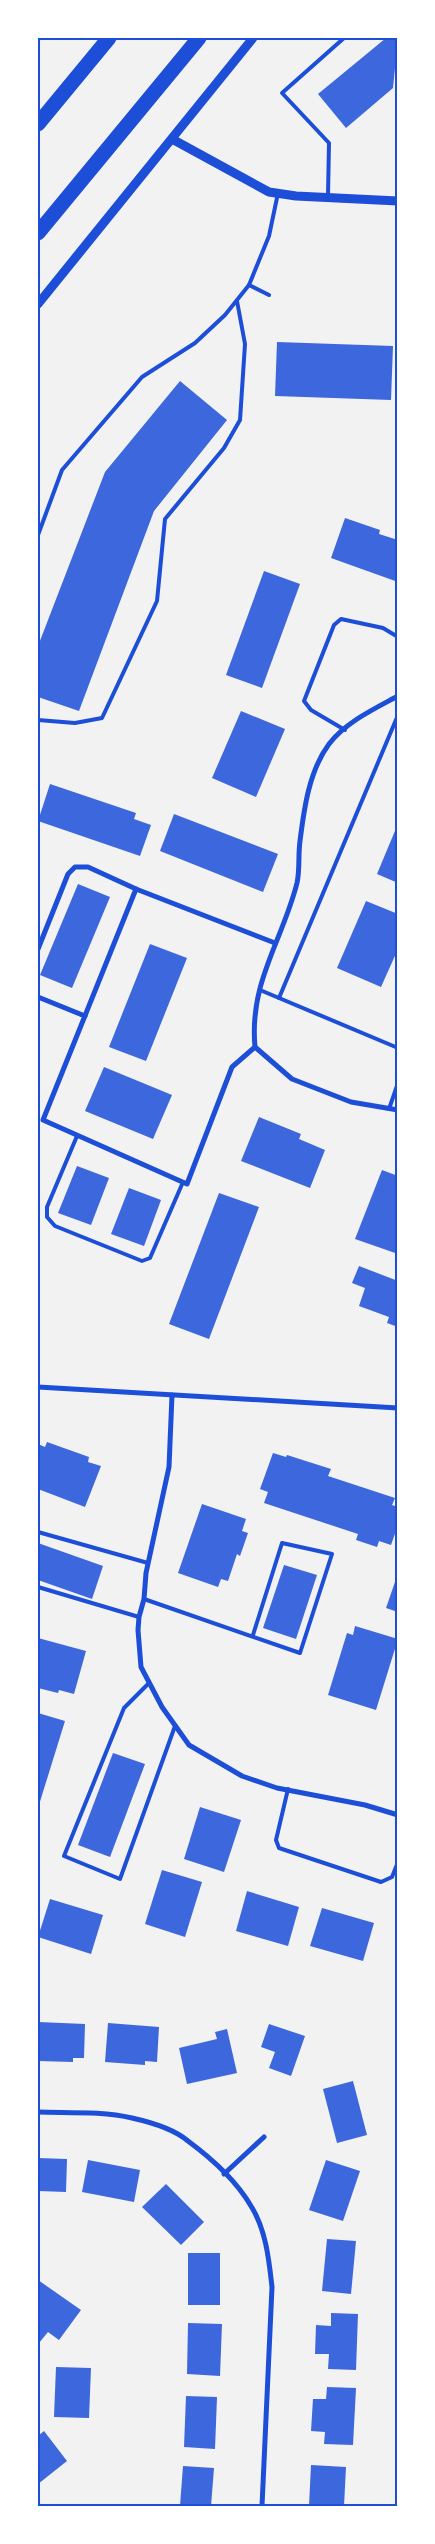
<svg xmlns="http://www.w3.org/2000/svg" width="435" height="2544" font-family="Figtree,sans-serif">
	<style>
		.building { fill: #3d67dc }
		.lines { fill: none; stroke-linecap: round; stroke-linejoin: round }
		.service { stroke: #1d4ed8; stroke-width: 4 }
		.minor { stroke: #1d4ed8; stroke-width: 5 }
		.tertiary { stroke: #1d4ed8; stroke-width: 9 }
		.motorway { stroke: #1d4ed8; stroke-width: 15 }
		.neatline { fill: none; stroke: #1d4ed8; stroke-width: 2 }
	</style>
	<rect width="100%" height="100%" fill="#f2f2f2"/>
	<g class="building">
		<polygon points="386,38 398,38 393,88 346,128 318,94"/>
		<polygon points="277,342 393,346 391,400 275,396"/>
		<polygon points="180,381 227,420 154,511 79,711 38,697 38,646 105,472"/>
		<polygon points="345,518 380,530 379,534 398,540 398,582 331,558"/>
		<polygon points="264,571 300,584 262,688 226,675"/>
		<polygon points="241,711 285,729 256,797 212,778"/>
		<polygon points="50,784 136,813 134,819 151,825 140,856 38,821"/>
		<polygon points="174,814 278,854 263,892 160,851"/>
		<polygon points="397,826 398,826 398,883 377,874"/>
		<polygon points="78,884 110,897 72,988 40,975"/>
		<polygon points="366,901 398,914 398,949 381,987 337,968"/>
		<polygon points="150,944 187,958 146,1061 109,1047"/>
		<polygon points="104,1067 172,1095 153,1139 85,1111"/>
		<polygon points="259,1117 301,1134 299,1139 325,1150 310,1188 241,1161"/>
		<polygon points="77,1166 109,1178 91,1225 58,1213"/>
		<polygon points="382,1170 398,1176 398,1254 355,1239"/>
		<polygon points="129,1188 161,1200 144,1246 111,1234"/>
		<polygon points="219,1193 259,1207 209,1339 169,1324"/>
		<polygon points="359,1266 398,1281 398,1327 387,1323 389,1317 359,1306 365,1288 352,1283"/>
		<polygon points="47,1442 89,1457 88,1462 101,1466 85,1507 38,1489 38,1444 45,1447"/>
		<polygon points="273,1453 286,1457 287,1455 331,1469 328,1476 395,1498 392,1505 398,1507 398,1525 391,1545 379,1541 377,1547 356,1540 358,1534 264,1503 268,1492 260,1489"/>
		<polygon points="202,1504 246,1519 242,1531 248,1533 240,1556 237,1554 228,1581 221,1579 218,1587 178,1573"/>
		<polygon points="38,1543 103,1566 92,1599 38,1580"/>
		<polygon points="284,1565 317,1575 296,1639 263,1628"/>
		<polygon points="397,1576 398,1576 398,1612 386,1608"/>
		<polygon points="355,1626 398,1639 376,1710 328,1695 347,1633 353,1635"/>
		<polygon points="38,1638 86,1651 74,1694 59,1690 58,1693 38,1688"/>
		<polygon points="38,1713 65,1721 38,1808"/>
		<polygon points="113,1753 145,1764 110,1857 78,1845"/>
		<polygon points="200,1807 241,1820 224,1872 184,1859"/>
		<polygon points="162,1870 202,1882 185,1937 145,1924"/>
		<polygon points="247,1891 299,1907 288,1946 236,1931"/>
		<polygon points="50,1899 103,1915 91,1954 38,1937"/>
		<polygon points="322,1908 374,1923 363,1961 310,1946"/>
		<polygon points="38,2022 85,2024 84,2058 73,2058 73,2062 38,2061"/>
		<polygon points="108,2023 159,2027 157,2062 145,2061 145,2065 105,2062"/>
		<polygon points="269,2024 305,2036 291,2076 269,2068 275,2052 261,2047"/>
		<polygon points="227,2029 237,2073 187,2084 179,2048 217,2039 215,2032"/>
		<polygon points="353,2081 367,2135 337,2143 323,2089"/>
		<polygon points="38,2158 67,2159 66,2192 38,2191"/>
		<polygon points="88,2160 140,2170 134,2202 82,2192"/>
		<polygon points="326,2160 360,2171 343,2221 309,2210"/>
		<polygon points="166,2184 204,2222 181,2245 142,2207"/>
		<polygon points="327,2239 356,2241 351,2294 322,2291"/>
		<rect x="188" y="2253" width="32" height="52"/>
		<polygon points="38,2280 81,2310 59,2340 48,2332 39,2343 38,2342"/>
		<polygon points="331,2313 358,2314 356,2370 328,2369 329,2354 315,2354 316,2325 331,2326"/>
		<polygon points="188,2323 222,2324 220,2376 187,2374"/>
		<polygon points="56,2367 91,2368 89,2418 54,2417"/>
		<polygon points="327,2387 356,2388 353,2445 324,2444 325,2432 311,2431 313,2399 326,2399"/>
		<polygon points="186,2396 217,2397 215,2449 184,2447"/>
		<polygon points="44,2431 67,2461 38,2484 38,2436"/>
		<polygon points="311,2465 346,2467 344,2506 309,2506"/>
		<polygon points="183,2466 214,2468 211,2506 180,2506"/>
	</g>
	<g class="lines">
		<g class="service">
			<polyline points="328,196 329,143 282,93 344,38"/>
			<polyline points="249,285 269,295"/>
			<polyline points="38,535 62,470 142,377 195,343 225,315 249,285 269,236 278,193"/>
			<polyline points="38,720 75,723 102,718 157,601 165,519 224,448 240,420 245,344 237,301"/>
			<polyline points="345,730 311,710 304,701 334,625 341,619 383,628 398,637"/>
			<polyline points="260,990 398,1048"/>
			<polyline points="279,998 398,715"/>
			<polyline points="389,1109 398,1083"/>
			<polyline points="77,1136 47,1207 47,1217 55,1226 142,1261 150,1258 183,1182"/>
			<polyline points="38,1532 148,1563"/>
			<polyline points="38,1587 139,1617"/>
			<polyline points="144,1599 300,1653 332,1554 282,1543 253,1635"/>
			<polyline points="149,1683 124,1708 64,1856 120,1879 175,1726"/>
			<polyline points="288,1789 276,1840 279,1848 381,1882 392,1877 398,1862"/>
		</g>
		<g class="minor">
			<path d="M398 696C374 709 346 722 329 744 309 771 304 809 300 841 298 855 300 870 297 883 282 942 249 982 255 1047L292 1079 351 1102 398 1110"/>
			<polyline points="38,949 68,874 75,867 88,867 136,889"/>
			<polyline points="38,997 85,1016"/>
			<polyline points="255,1047 232,1067 187,1184 43,1120 136,889 275,943"/>
			<polyline points="38,1387 398,1408"/>
			<polyline points="172,1395 169,1467 146,1573 144,1599 139,1617 138,1630 141,1667 162,1707 189,1745 242,1776 277,1788 365,1805 398,1815"/>
			<path d="M38 2112C68 2113 102 2111 132 2118 150 2122 174 2129 188 2141 211 2158 237 2182 251 2206 266 2230 269 2260 272 2287L262 2506"/>
			<polyline points="224,2174 264,2137"/>
		</g>
		<g class="tertiary">
			<polyline points="172,139 269,192 296,196 398,201"/>
			<polyline points="38,304 253,38"/>
		</g>
		<g class="motorway">
			<polyline points="38,124 109,38"/>
			<polyline points="38,233 199,38"/>
		</g>
	</g>
	<rect width="435" height="2544" fill="none" stroke="#ffffff" stroke-width="78"/>
	<rect x="39" y="39" width="357" height="2466" class="neatline"/>
</svg>
